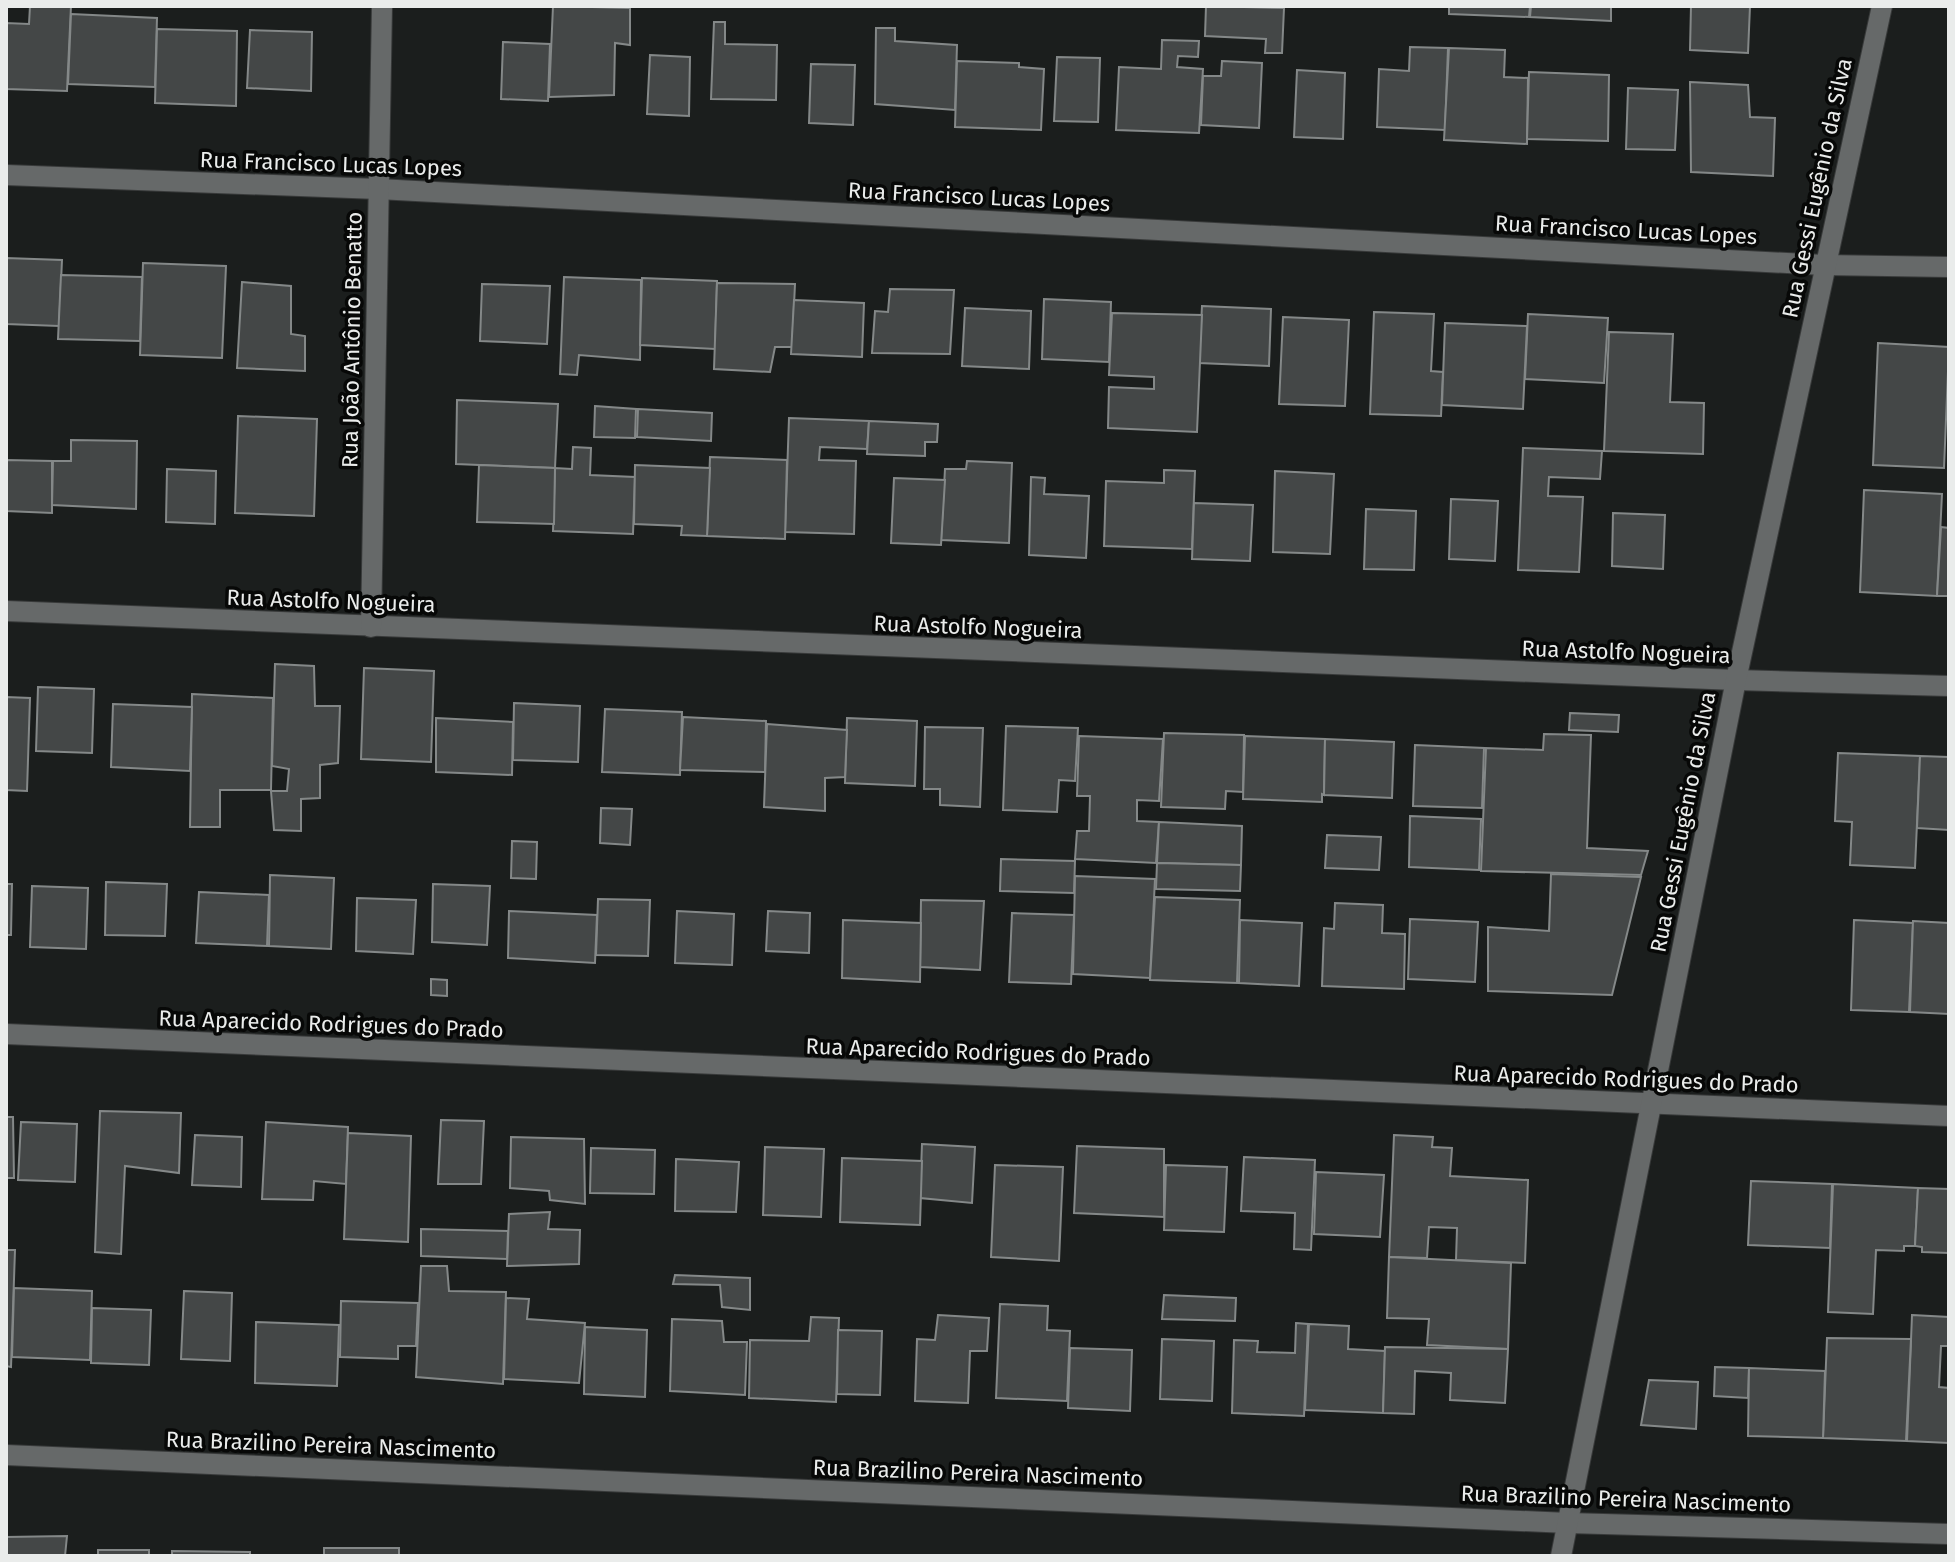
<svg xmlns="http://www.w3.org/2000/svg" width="1955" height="1562" font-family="'Fira Sans',sans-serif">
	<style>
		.building { fill: #444747; stroke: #848888; stroke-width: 2 }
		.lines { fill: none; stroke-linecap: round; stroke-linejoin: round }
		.street-casing { stroke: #383a3a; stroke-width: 22 }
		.street { stroke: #666969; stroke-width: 20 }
		.labels { text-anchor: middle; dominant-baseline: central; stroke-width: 7; stroke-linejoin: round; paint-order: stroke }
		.street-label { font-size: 22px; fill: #eaeceb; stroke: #070807 }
	</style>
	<rect width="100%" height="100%" fill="#1b1e1d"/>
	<g class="building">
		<polygon points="30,6 71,6 67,91 6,89 6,23 29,24"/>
		<polygon points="553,6 630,8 630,45 615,43 614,95 549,97"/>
		<polygon points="1206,6 1284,8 1282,53 1265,53 1266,39 1205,36"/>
		<polygon points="1449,6 1530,6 1529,17 1449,14"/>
		<polygon points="1531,6 1611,6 1611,21 1530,17"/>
		<polygon points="1691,6 1750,6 1748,53 1690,50"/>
		<polygon points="71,14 157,18 155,87 68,84"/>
		<polygon points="714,22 725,22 725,44 777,45 776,100 711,99"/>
		<polygon points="876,28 895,28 895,41 957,45 955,110 875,104"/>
		<polygon points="157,29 237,31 236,106 155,103"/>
		<polygon points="250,30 312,32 311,91 247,88"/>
		<polygon points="1162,40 1199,41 1198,57 1178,56 1177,67 1203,69 1199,133 1116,130 1119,67 1161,69"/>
		<polygon points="503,42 550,44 548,101 501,99"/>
		<polygon points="1410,47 1448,48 1445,130 1377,127 1379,69 1409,71"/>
		<polygon points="1449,48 1505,50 1504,77 1528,78 1527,144 1444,140"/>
		<polygon points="650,55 690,57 689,116 647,114"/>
		<polygon points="1057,57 1100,58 1098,122 1054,121"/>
		<polygon points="957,61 1019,63 1019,67 1044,69 1041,130 955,127"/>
		<polygon points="1222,61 1262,63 1259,128 1201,125 1203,76 1221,76"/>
		<polygon points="811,64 855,65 853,125 809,123"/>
		<polygon points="1297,70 1345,73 1343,139 1294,137"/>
		<polygon points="1529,72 1609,75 1608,141 1527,139"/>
		<polygon points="1690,82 1748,85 1750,117 1775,118 1773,176 1691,172"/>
		<polygon points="1628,88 1678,90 1675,150 1626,149"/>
		<polygon points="6,258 62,260 59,326 6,324"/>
		<polygon points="143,263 226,266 222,358 140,355"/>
		<polygon points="61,275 142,277 140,341 58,339"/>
		<polygon points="564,277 641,280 640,360 579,355 577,375 560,374"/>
		<polygon points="642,278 717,281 715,349 640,345"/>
		<polygon points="242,282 291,286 291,334 305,336 305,371 237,368"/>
		<polygon points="717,283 795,284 792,347 775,347 770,372 714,369"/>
		<polygon points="482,284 550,286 547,344 480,341"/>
		<polygon points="890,289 954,290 950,354 872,353 875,311 888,312"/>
		<polygon points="1044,299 1111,302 1109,362 1042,359"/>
		<polygon points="794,300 864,303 862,357 791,354"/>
		<polygon points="1202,306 1271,309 1269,366 1199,363"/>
		<polygon points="965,308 1031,311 1029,369 962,366"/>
		<polygon points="1374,312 1434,314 1431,371 1443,372 1441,416 1370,414"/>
		<polygon points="1112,313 1202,315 1197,432 1108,428 1109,387 1154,389 1154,377 1109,375"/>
		<polygon points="1528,314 1608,318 1604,383 1525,379"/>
		<polygon points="1283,317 1349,320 1345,406 1279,404"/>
		<polygon points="1445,323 1527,326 1523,409 1442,405"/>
		<polygon points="1609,332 1673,334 1670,402 1704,403 1703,454 1604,451"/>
		<polygon points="1878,343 1949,347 1944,468 1873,465"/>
		<polygon points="457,400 558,404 555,468 456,464"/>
		<polygon points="595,406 636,409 635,438 594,437"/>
		<polygon points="638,409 712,413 711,441 637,437"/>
		<polygon points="238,416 317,419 314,516 235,513"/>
		<polygon points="789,418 869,421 867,449 820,447 819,460 856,461 854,534 785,532"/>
		<polygon points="869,421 938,424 937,442 925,442 925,456 867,454"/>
		<polygon points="71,440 137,441 136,509 52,505 53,461 71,461"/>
		<polygon points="573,447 591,448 590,475 635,477 633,534 553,531 555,468 572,469"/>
		<polygon points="1523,448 1602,451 1600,479 1549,477 1548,496 1583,497 1579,572 1518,570"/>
		<polygon points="710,457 787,460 785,539 707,536"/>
		<polygon points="6,460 52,461 52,513 6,511"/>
		<polygon points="967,461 1012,463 1009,543 941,540 945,469 966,469"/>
		<polygon points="479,465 555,468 554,524 477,522"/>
		<polygon points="635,465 710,468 707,536 681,535 682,526 634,524"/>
		<polygon points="167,469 216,471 215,524 166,522"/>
		<polygon points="1164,470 1195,471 1192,549 1104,546 1106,481 1164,483"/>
		<polygon points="1275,471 1334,474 1330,554 1273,552"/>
		<polygon points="1031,477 1045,478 1044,494 1089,496 1086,558 1029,555"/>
		<polygon points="894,478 945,480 941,545 891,543"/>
		<polygon points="1864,490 1942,494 1937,596 1860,592"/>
		<polygon points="1451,499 1498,501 1495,561 1449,559"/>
		<polygon points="1194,503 1253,505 1250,561 1192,559"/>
		<polygon points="1366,509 1416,511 1414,570 1364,569"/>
		<polygon points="1613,513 1665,515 1663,569 1612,566"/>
		<polygon points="1941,527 1949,528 1949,596 1937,596"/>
		<polygon points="275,664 314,666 315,706 340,706 338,763 320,765 320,798 301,799 301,831 274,830 271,791 287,791 289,769 272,766"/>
		<polygon points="364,668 434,671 431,762 361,759"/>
		<polygon points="38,687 94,689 92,753 36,751"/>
		<polygon points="192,694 273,698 271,790 220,790 220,827 190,827"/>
		<polygon points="6,697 30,698 27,791 6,790"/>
		<polygon points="514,703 580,706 578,762 513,760"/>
		<polygon points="113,704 192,707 190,771 111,767"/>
		<polygon points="605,709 682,712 680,775 602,772"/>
		<polygon points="1570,713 1619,715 1618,732 1569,730"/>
		<polygon points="683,717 766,721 765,772 680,770"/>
		<polygon points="436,718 513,722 512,775 436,772"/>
		<polygon points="847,718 917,721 915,786 845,783"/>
		<polygon points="767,724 847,730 845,777 825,778 825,811 764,807"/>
		<polygon points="1006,726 1078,728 1075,781 1059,780 1057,812 1003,810"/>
		<polygon points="925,727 983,728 980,807 940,805 940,789 924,789"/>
		<polygon points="1164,733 1244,735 1243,792 1226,791 1225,809 1161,807"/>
		<polygon points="1544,734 1591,735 1587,848 1648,851 1641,875 1481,871 1486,748 1543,750"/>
		<polygon points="1079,736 1163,739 1159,801 1137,800 1137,821 1159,822 1156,863 1075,859 1077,831 1089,831 1090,796 1077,796"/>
		<polygon points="1245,736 1325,739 1324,795 1322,794 1322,802 1243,799"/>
		<polygon points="1325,739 1394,742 1392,798 1324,795"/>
		<polygon points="1415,745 1484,748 1482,808 1413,806"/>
		<polygon points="1838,753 1920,756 1915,868 1850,865 1852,822 1835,821"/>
		<polygon points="1920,756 1949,757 1949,830 1917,828"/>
		<polygon points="601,808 632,809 630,845 600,843"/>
		<polygon points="1410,816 1481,819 1479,870 1409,867"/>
		<polygon points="1159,822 1242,826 1241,865 1157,863"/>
		<polygon points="1327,835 1381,837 1379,870 1325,868"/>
		<polygon points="512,841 537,842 536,879 511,878"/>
		<polygon points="1001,859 1075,861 1074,893 1000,891"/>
		<polygon points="1157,863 1241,865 1240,891 1156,889"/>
		<polygon points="1551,874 1641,877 1612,995 1488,991 1488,927 1549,931"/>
		<polygon points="270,875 334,878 331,949 269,946"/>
		<polygon points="1075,876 1155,879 1150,978 1073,974"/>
		<polygon points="106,882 167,884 165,936 105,935"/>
		<polygon points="6,884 12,884 11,935 6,935"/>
		<polygon points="433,884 490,886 487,945 432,942"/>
		<polygon points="32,886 88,888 86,949 30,947"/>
		<polygon points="199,892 269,895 267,946 196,943"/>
		<polygon points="1155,897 1240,900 1237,983 1150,980"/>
		<polygon points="357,898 416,900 413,954 356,951"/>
		<polygon points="598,899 650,900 648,956 596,955"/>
		<polygon points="921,900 984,901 980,970 920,967"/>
		<polygon points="1335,903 1383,905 1382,933 1405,934 1404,989 1322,986 1324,928 1334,929"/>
		<polygon points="509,911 597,915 595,963 508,958"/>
		<polygon points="677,911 734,914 732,965 675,963"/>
		<polygon points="768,911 810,913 809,953 766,951"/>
		<polygon points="1012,913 1074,915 1071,984 1009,982"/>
		<polygon points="1410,919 1478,922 1475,982 1408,979"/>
		<polygon points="843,920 921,923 920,982 842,978"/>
		<polygon points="1240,920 1302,923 1299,986 1239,983"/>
		<polygon points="1854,920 1913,923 1909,1012 1851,1010"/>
		<polygon points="1913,921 1949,923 1949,1014 1910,1012"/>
		<polygon points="431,979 447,980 447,996 431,995"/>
		<polygon points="100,1111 181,1113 179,1173 125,1166 121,1254 95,1252"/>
		<polygon points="6,1117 13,1117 14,1178 6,1178"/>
		<polygon points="441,1120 484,1121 481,1184 438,1184"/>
		<polygon points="21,1122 77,1124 75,1182 18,1180"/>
		<polygon points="266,1122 348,1127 346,1184 314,1181 313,1200 262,1199"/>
		<polygon points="348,1133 411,1136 408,1242 344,1239"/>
		<polygon points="195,1135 242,1137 241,1187 192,1185"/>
		<polygon points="1394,1135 1433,1137 1432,1147 1452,1148 1450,1176 1528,1180 1525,1263 1456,1260 1457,1228 1429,1227 1427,1258 1389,1257"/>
		<polygon points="511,1137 584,1139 585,1204 550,1200 549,1191 510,1188"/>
		<polygon points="922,1144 975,1147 972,1203 920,1198"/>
		<polygon points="1077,1146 1164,1149 1164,1217 1074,1213"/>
		<polygon points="765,1147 824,1149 821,1217 763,1215"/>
		<polygon points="591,1148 655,1150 654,1194 590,1193"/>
		<polygon points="1244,1157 1315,1160 1311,1250 1294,1249 1295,1213 1241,1211"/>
		<polygon points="842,1158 922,1161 920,1225 840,1222"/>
		<polygon points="676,1159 739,1162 736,1212 675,1211"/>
		<polygon points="995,1165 1063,1167 1059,1261 991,1257"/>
		<polygon points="1166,1165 1227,1167 1224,1232 1164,1230"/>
		<polygon points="1316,1172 1384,1175 1380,1237 1314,1234"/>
		<polygon points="1751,1181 1832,1184 1830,1248 1748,1245"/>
		<polygon points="1833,1184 1918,1188 1915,1246 1904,1246 1904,1251 1876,1250 1873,1314 1828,1312"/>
		<polygon points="1918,1188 1949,1189 1949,1253 1922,1252 1922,1247 1915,1246"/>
		<polygon points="550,1212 548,1229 580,1230 579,1264 507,1266 509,1214"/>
		<polygon points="421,1229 508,1231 507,1259 421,1256"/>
		<polygon points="6,1250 15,1250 11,1367 6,1366"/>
		<polygon points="1389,1257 1511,1263 1508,1349 1427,1345 1429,1319 1387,1318"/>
		<polygon points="421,1266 447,1266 449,1291 506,1292 503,1384 416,1377"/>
		<polygon points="675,1275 750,1278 750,1310 722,1307 720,1285 673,1284"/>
		<polygon points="14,1288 92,1291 90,1360 12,1357"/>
		<polygon points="184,1291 232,1293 230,1361 181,1359"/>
		<polygon points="1164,1295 1236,1298 1235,1321 1162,1319"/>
		<polygon points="506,1298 529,1299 527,1319 585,1323 579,1383 504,1379"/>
		<polygon points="341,1301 418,1303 416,1346 398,1346 398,1359 340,1357"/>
		<polygon points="1000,1304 1048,1306 1047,1330 1070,1331 1067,1401 996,1398"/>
		<polygon points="92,1308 151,1310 149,1365 91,1363"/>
		<polygon points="938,1315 989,1318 987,1351 970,1351 968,1403 915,1401 917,1339 935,1340"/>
		<polygon points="1912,1315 1949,1317 1949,1346 1941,1346 1939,1387 1949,1388 1949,1443 1907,1441"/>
		<polygon points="811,1317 839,1318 836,1402 749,1398 750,1340 809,1341"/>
		<polygon points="672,1319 722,1321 724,1342 747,1342 745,1395 670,1391"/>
		<polygon points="256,1322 339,1325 337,1386 255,1383"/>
		<polygon points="1296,1323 1308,1324 1304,1416 1232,1413 1234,1340 1258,1341 1257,1352 1295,1353"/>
		<polygon points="1309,1324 1349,1326 1348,1349 1385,1351 1383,1413 1305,1410"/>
		<polygon points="585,1327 647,1330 645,1397 584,1394"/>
		<polygon points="838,1330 882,1331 880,1395 837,1394"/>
		<polygon points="1827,1338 1911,1339 1906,1441 1823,1438"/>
		<polygon points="1162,1339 1214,1341 1212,1401 1160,1399"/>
		<polygon points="1385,1347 1508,1349 1505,1403 1450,1400 1451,1373 1415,1371 1414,1414 1383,1413"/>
		<polygon points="1070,1348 1132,1350 1130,1411 1068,1408"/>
		<polygon points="1715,1367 1749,1368 1748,1398 1714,1396"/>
		<polygon points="1749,1368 1825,1371 1823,1438 1748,1436"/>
		<polygon points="1649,1380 1698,1382 1696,1429 1641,1425"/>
		<polygon points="67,1536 65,1556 6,1556 6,1537"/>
		<rect x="324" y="1548" width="75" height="8"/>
		<rect x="98" y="1550" width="51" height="6"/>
		<polygon points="172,1551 250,1552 250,1556 172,1556"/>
	</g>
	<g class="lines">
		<g class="street-casing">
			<g id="street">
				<polyline points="6,175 378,189 1824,265 1949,267"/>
				<polyline points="6,611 1736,680 1949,686"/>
				<polyline points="371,627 382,6"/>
				<polyline points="6,1034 1949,1116"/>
				<polyline points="6,1455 1568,1523 1949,1534"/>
				<polyline points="1561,1556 1736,680 1882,6"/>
			</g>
		</g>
		<use href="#street" class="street"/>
	</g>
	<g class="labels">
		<g class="street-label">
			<text transform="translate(331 164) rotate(2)">Rua Francisco Lucas Lopes</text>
			<text transform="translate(1817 188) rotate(-78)">Rua Gessi Eugênio da Silva</text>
			<text transform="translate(979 197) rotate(3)">Rua Francisco Lucas Lopes</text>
			<text transform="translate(1626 230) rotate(3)">Rua Francisco Lucas Lopes</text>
			<text transform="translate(352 340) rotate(-89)">Rua João Antônio Benatto</text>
			<text transform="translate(331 601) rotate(2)">Rua Astolfo Nogueira</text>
			<text transform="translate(978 627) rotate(2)">Rua Astolfo Nogueira</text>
			<text transform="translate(1626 652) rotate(2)">Rua Astolfo Nogueira</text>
			<text transform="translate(1683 822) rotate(-79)">Rua Gessi Eugênio da Silva</text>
			<text transform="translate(331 1024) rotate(2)">Rua Aparecido Rodrigues do Prado</text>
			<text transform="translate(978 1052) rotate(2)">Rua Aparecido Rodrigues do Prado</text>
			<text transform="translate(1626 1079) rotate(2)">Rua Aparecido Rodrigues do Prado</text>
			<text transform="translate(331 1445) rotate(2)">Rua Brazilino Pereira Nascimento</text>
			<text transform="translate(978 1473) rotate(2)">Rua Brazilino Pereira Nascimento</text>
			<text transform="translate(1626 1499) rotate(2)">Rua Brazilino Pereira Nascimento</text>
		</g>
	</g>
	<rect width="1955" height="1562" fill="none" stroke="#eaeceb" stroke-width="16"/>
</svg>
